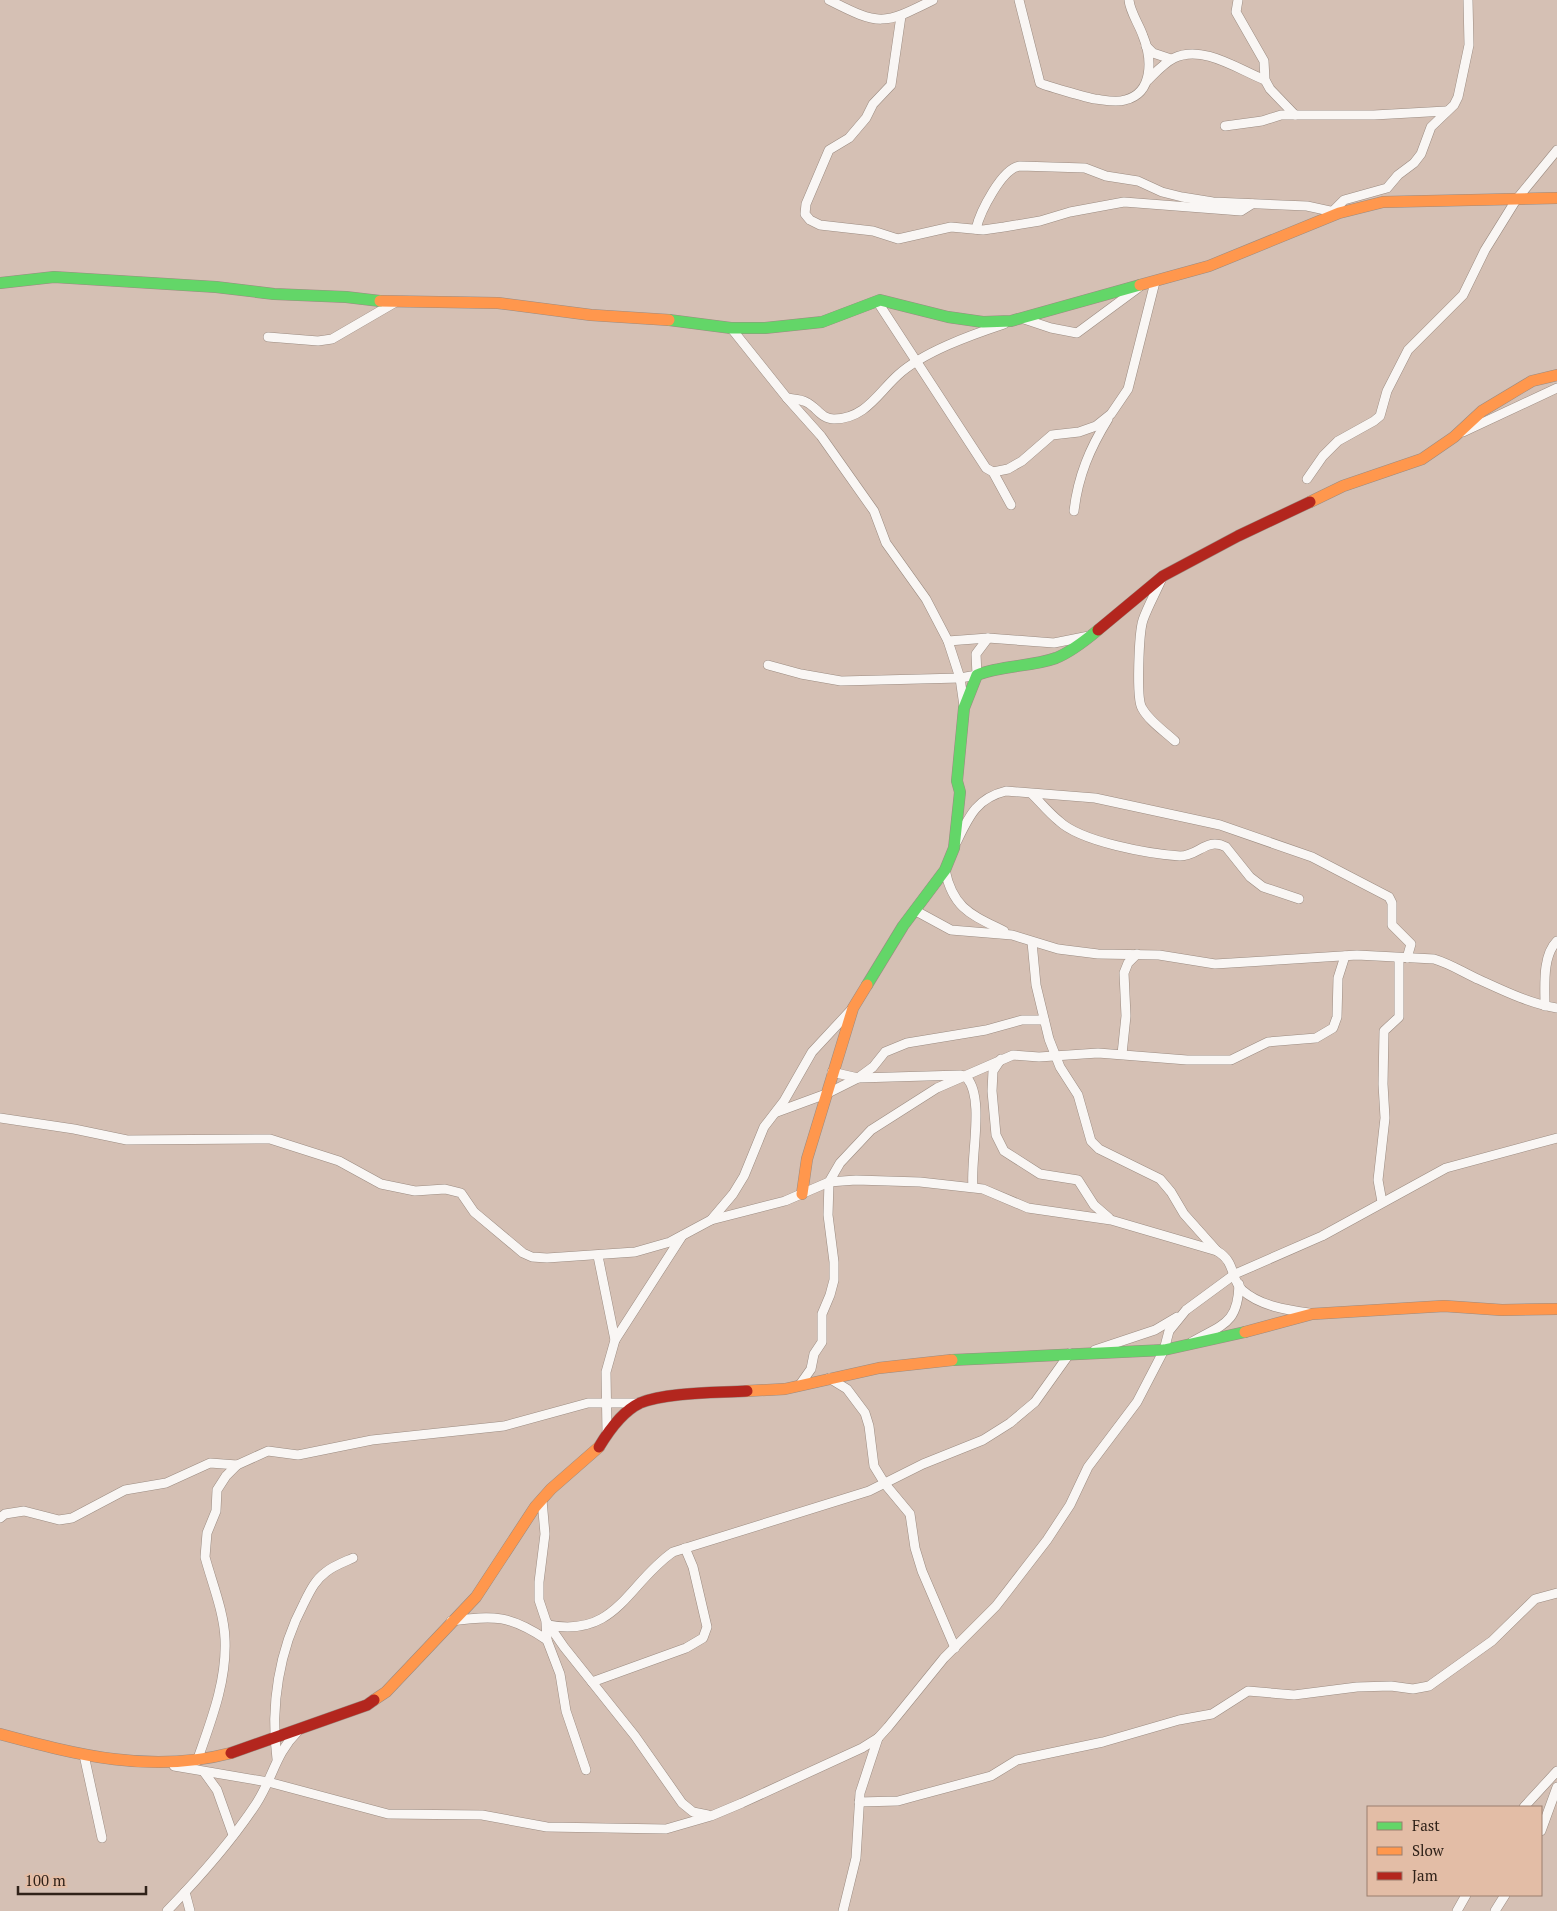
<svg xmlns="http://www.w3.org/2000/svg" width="1557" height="1911" font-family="'PT Serif',serif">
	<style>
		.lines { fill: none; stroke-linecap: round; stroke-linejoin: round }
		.street-casing { stroke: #9b8b81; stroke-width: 10 }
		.fast-casing { stroke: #9b8b81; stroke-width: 12 }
		.slow-casing { stroke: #9b8b81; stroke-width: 12 }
		.jam-casing { stroke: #9b8b81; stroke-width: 12 }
		.street { stroke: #f9f6f4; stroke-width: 9 }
		.fast { stroke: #63d668; stroke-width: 11 }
		.slow { stroke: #ff974d; stroke-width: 11 }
		.jam { stroke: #b3261e; stroke-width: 11 }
	</style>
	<rect width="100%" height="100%" fill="#d5c0b4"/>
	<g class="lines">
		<g class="street-casing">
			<g id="street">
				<path d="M829 0C880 26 883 25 933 0"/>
				<path d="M1019 0 1040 83C1043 85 1088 98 1095 99 1104 100 1116 103 1125 100 1154 93 1152 58 1143 36 1139 24 1130 12 1129 0"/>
				<polyline points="1238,0 1236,12 1264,61 1265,80 1270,89 1295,115"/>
				<polyline points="901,16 891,85 873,104 866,118 849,138 829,150 806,204 805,214 810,220 820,225 873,231 898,239 951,227 983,230 1004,227 1040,221 1070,212 1124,202 1241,211 1252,204"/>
				<polyline points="1146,46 1153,53 1171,59"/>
				<path d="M1148 80C1156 72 1164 63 1174 58 1203 44 1239 70 1265 80"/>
				<polyline points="1225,126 1262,121 1281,115 1374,115 1446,111"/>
				<polyline points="1333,211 1344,200 1387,188 1398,175 1414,163 1421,154 1431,127 1454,105 1458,97 1469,45 1468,0"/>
				<path d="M976 229C980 212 1002 168 1020 166L1085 168 1106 176 1138 181 1162 192 1182 197 1213 202 1307 206 1339 213"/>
				<polyline points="877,301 986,468 993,472 1011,505"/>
				<polyline points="1021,318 1051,328 1077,333 1138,288"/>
				<polyline points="731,328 787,398 821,436 874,511 886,543 926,599 948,641 960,678 964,706"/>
				<polyline points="268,337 318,341 332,339 394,303"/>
				<path d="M787 398C793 399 801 399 806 402 817 407 821 419 834 419 865 419 878 393 898 375 923 352 971 335 1004 324"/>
				<polyline points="1463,432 1557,388"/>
				<polyline points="993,472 1008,469 1022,461 1052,435 1079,432 1096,426 1111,414 1128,389 1155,282"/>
				<polyline points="1307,479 1323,456 1338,441 1374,421 1380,416 1387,391 1408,350 1463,295 1485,250 1516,200 1557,150"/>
				<path d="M1074 511C1078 476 1090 448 1108 419"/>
				<path d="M1162 578C1156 592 1148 606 1143 620 1139 632 1136 699 1142 708 1149 721 1164 731 1175 741"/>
				<polyline points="948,641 988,638 1054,643 1089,636"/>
				<polyline points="768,665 801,674 841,681 960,678 977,675 976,654 988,638"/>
				<path d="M1032 794C1041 803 1049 813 1059 821 1081 842 1150 854 1180 856 1199 856 1206 837 1226 847L1250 877 1263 887 1299 899"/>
				<path d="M957 841C969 816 977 798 1006 791L1095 798 1220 825 1312 857 1389 897 1392 903V925L1411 944 1407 958"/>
				<path d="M945 870C953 909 972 915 1004 931"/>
				<path d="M916 911 951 930 1012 935 1058 949 1098 954 1159 955 1215 964 1357 955 1434 959C1451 964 1464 973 1480 980 1504 991 1531 1004 1557 1008"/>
				<polyline points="1032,942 1036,985 1049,1039 1060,1067 1078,1095 1091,1141 1099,1149 1160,1179 1171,1192 1184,1214 1217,1251"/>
				<path d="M1545 1006C1545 986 1542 956 1557 941"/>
				<polyline points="1122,1054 1126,1016 1124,973 1128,963 1137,954"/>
				<polyline points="1001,1059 993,1071 992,1091 996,1135 1004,1151 1040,1174 1078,1180 1094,1205 1109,1218"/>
				<path d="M832 1072 858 1078 961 1075 967 1078C985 1099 970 1159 973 1187"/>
				<polyline points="777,1112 826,1094 858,1078 873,1067 885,1052 907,1043 986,1030 1022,1020 1044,1020"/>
				<path d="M0 1118 74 1129 127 1140 270 1139 339 1161 381 1184 415 1191 445 1189 461 1193 474 1212 523 1253 532 1257 547 1258 635 1252 670 1242 711 1220 785 1201 829 1182 856 1180 920 1182 983 1189 1028 1208 1111 1220 1217 1251C1236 1262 1230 1278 1242 1290 1260 1306 1287 1310 1309 1313"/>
				<polyline points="1382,1202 1378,1180 1385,1118 1383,1084 1384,1031 1399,1017 1399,958"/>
				<polyline points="711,1220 733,1194 744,1176 764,1127 784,1101 812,1052 851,1010"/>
				<polyline points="598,1256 615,1340 606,1372 607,1433"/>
				<polyline points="615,1340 682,1236"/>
				<path d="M1192 1342C1223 1324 1238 1324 1239 1284"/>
				<polyline points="1095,1350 1155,1330 1177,1317"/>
				<polyline points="829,1378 847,1389 865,1413 869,1426 874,1466 885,1484 910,1514 915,1548 922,1571 955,1648"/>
				<polyline points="799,1386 811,1369 814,1354 822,1342 822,1314 830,1295 834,1280 834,1262 828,1215 829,1182 840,1163 871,1130 937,1088 1013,1055 1039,1057 1098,1053 1187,1060 1231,1060 1268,1042 1316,1038 1333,1028 1337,1017 1338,978 1345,956"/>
				<polyline points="542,1500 545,1534 539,1582 539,1600 546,1621 564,1647 635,1736 682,1803 693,1812 708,1815"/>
				<polyline points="0,1518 5,1514 24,1511 59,1520 72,1518 125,1490 166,1483 210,1463 237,1465 268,1451 298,1455 372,1440 504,1426 588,1403 641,1403"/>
				<path d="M451 1621C494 1615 510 1615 547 1640"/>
				<polyline points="546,1623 547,1640 560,1674 566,1711 586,1770"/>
				<path d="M548 1625C617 1638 627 1584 673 1552L869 1491 923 1464 983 1440 1010 1423 1035 1402 1070 1353"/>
				<polyline points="592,1682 686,1648 703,1638 707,1627 693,1567 685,1548"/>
				<polyline points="84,1755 102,1838"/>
				<path d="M277 1759C270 1706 279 1650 304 1603 310 1591 315 1580 326 1572 333 1566 344 1562 353 1558"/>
				<path d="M197 1761C211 1721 227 1681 225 1639 224 1612 212 1583 205 1557L207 1533 216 1511 217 1490 226 1476 237 1465"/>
				<polyline points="174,1766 268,1782 388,1814 482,1815 547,1827 666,1829 711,1816 742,1803 862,1748 878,1738 888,1727 944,1658 996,1606 1047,1540 1070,1505 1088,1467 1137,1402 1164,1350 1169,1331 1186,1310 1235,1274 1322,1236 1446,1168 1557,1138"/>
				<polyline points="204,1772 217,1790 233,1835"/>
				<polyline points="859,1802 898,1801 916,1796 991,1776 1017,1760 1103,1742 1179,1720 1212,1714 1248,1691 1294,1695 1357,1687 1391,1686 1413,1689 1429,1686 1492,1641 1535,1599 1557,1593"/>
				<polyline points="1524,1807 1557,1771"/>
				<polyline points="1541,1831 1557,1787"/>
				<polyline points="185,1892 190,1911"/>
				<path d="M167 1911C199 1878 231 1842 256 1804 273 1778 275 1754 298 1731"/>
				<polyline points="843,1911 856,1858 860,1793 878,1738"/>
				<polyline points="1457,1911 1466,1895"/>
				<polyline points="1495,1911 1505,1895"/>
			</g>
		</g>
		<g class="fast-casing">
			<g id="fast">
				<polyline points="0,283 54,277 216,287 274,294 346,297 380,301"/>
				<polyline points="669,320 731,328 765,328 822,322 880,300 948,317 983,322 1011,321 1140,285"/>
				<path d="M867 985 903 926 945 870 954 848 960 792 957 781 964 708 977 675C1002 665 1031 667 1056 658 1071 652 1086 640 1098 630"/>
				<polyline points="952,1360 1164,1350 1245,1332"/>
			</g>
		</g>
		<g class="slow-casing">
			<g id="slow">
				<polyline points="1140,285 1209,266 1339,213 1383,202 1557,198"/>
				<polyline points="380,301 498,303 591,315 669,320"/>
				<polyline points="1310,502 1343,486 1422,459 1454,437 1482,411 1532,381 1557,375"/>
				<polyline points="802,1194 807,1159 853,1008 867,985"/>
				<polyline points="1245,1332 1312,1314 1444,1306 1502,1310 1557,1309"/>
				<polyline points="747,1391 785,1389 879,1368 952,1360"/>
				<polyline points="374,1700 386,1692 476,1597 535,1507 551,1489 599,1447"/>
				<path d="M0 1734C78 1755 151 1774 231 1753"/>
			</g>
		</g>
		<g class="jam-casing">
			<g id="jam">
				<polyline points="1098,630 1163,576 1238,536 1310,502"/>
				<path d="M599 1447C608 1432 623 1411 640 1403 667 1392 717 1393 747 1391"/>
				<polyline points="231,1753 367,1705 374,1700"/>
			</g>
		</g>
		<use href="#street" class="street"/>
		<use href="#fast" class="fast"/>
		<use href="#slow" class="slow"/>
		<use href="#jam" class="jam"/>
	</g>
	<rect x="1367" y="1806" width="175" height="90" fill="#e3bda6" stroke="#9b7f6e"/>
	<rect x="1377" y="1822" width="25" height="8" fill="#63d668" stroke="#9b7f6e"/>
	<text x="1412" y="1831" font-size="15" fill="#302219">Fast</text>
	<rect x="1377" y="1847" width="25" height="8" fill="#ff974d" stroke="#9b7f6e"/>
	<text x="1412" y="1856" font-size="15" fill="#302219">Slow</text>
	<rect x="1377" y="1872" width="25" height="8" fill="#b3261e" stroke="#9b7f6e"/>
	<text x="1412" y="1881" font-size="15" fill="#302219">Jam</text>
	<path d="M18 1886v8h128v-8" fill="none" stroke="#302219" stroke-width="2.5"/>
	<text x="25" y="1886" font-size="15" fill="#302219" stroke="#e3bda6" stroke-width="4" paint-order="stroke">100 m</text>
</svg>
